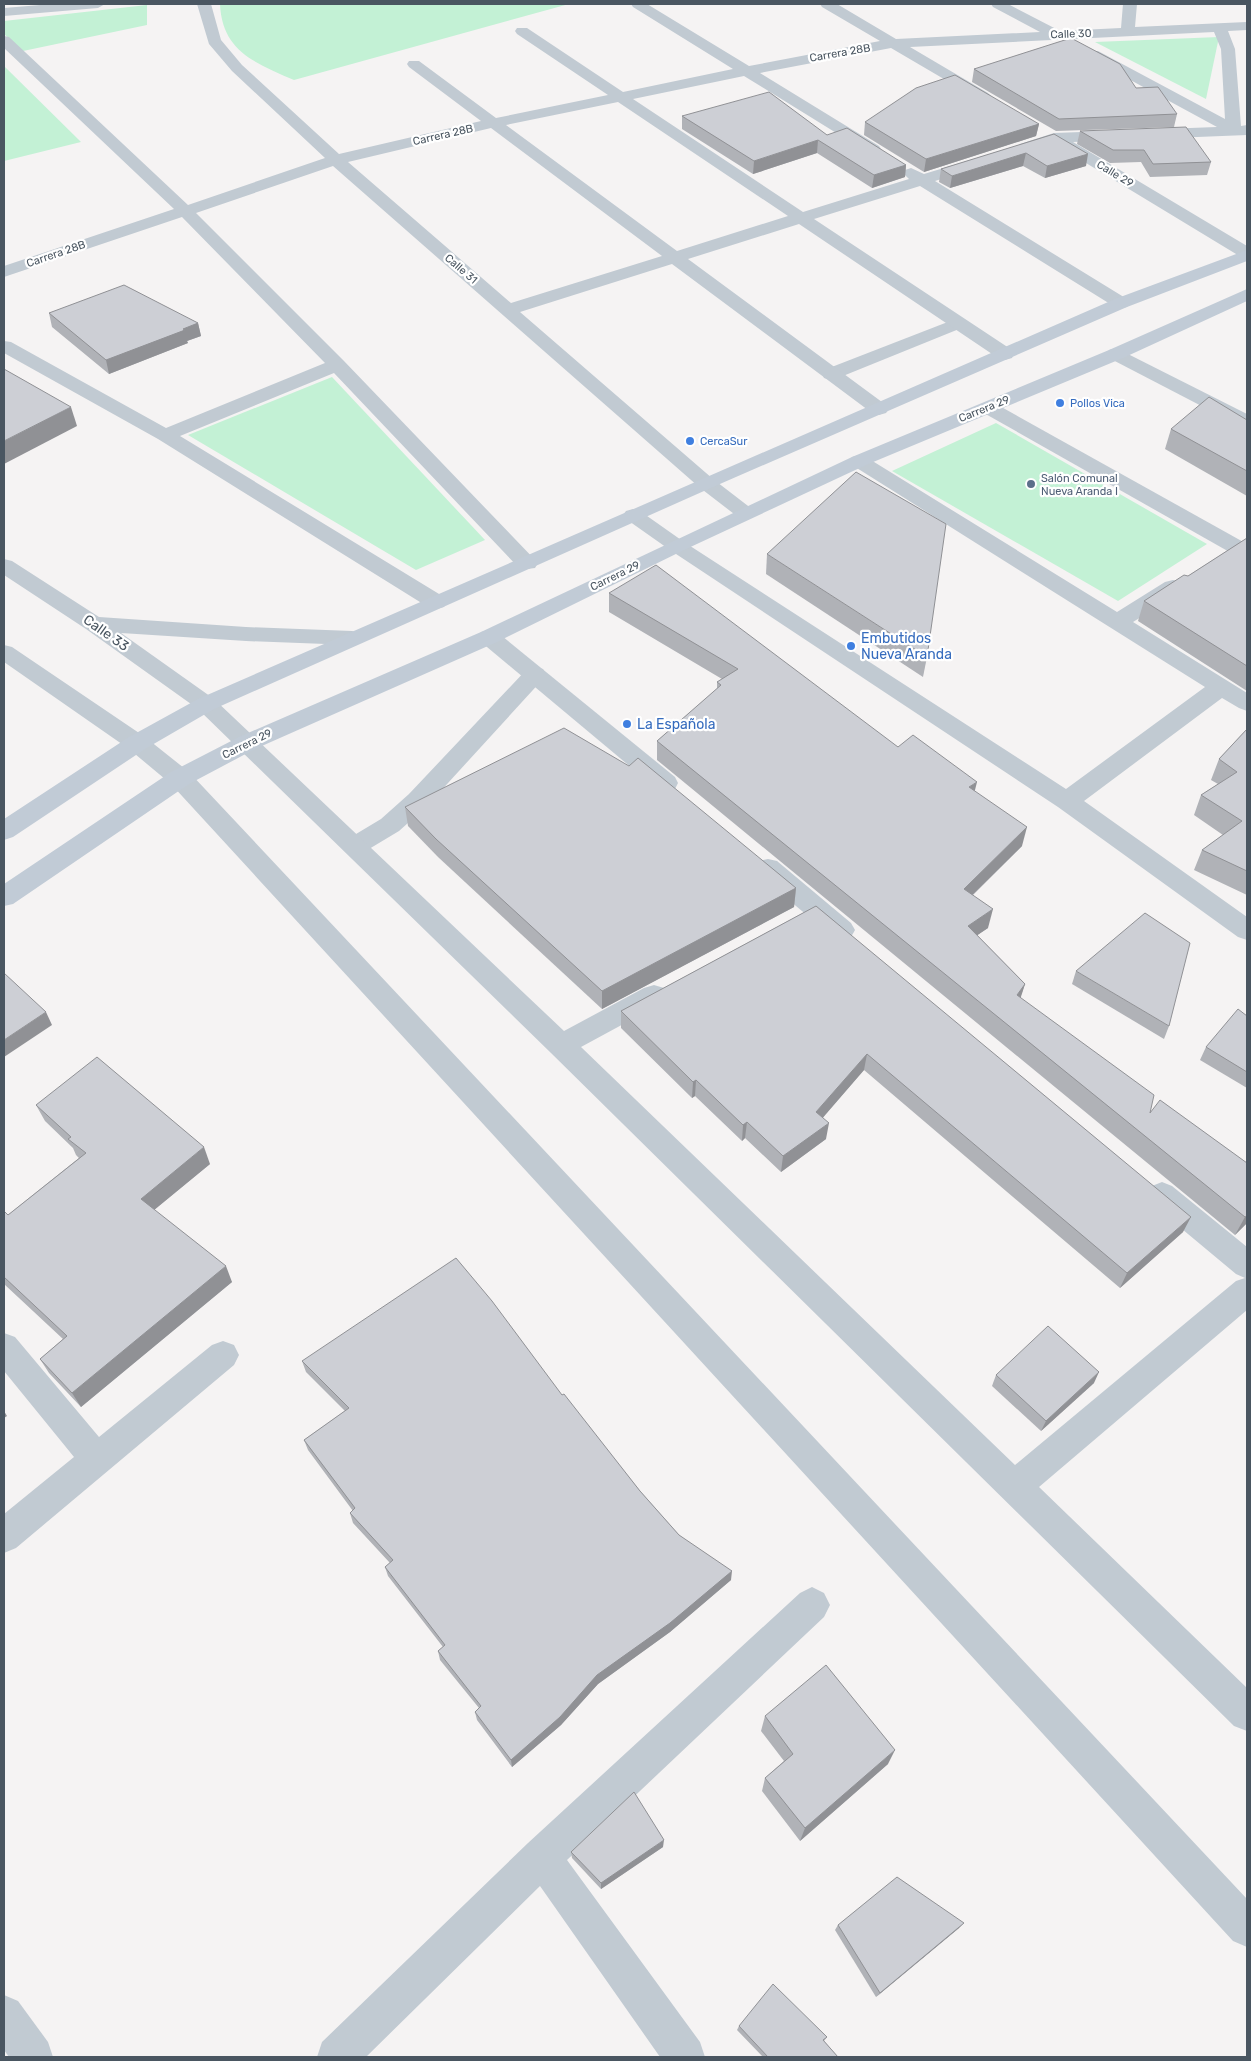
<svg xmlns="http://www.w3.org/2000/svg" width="1251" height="2061" font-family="Rubik,sans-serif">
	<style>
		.green { fill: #c3f1d5 }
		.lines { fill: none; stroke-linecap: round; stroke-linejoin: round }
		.lane { fill: #c1cad2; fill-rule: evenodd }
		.street { fill: #c1cad2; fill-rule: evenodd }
		.secondary { fill: #c1cbd6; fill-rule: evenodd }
		.wall { fill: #b0b2b7 }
		.shaded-wall { fill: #909195 }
		.building { fill: #cdcfd5; stroke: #909195 }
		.shop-dot { fill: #3f7fe0; stroke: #fff; stroke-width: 2 }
		.service-dot { fill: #5c6f8a; stroke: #fff; stroke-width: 2 }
		.labels { text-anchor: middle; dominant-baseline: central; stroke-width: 4.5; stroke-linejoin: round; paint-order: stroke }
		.far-street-label { font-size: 11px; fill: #4a5661; stroke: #fff }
		.far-shop-label { font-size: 11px; fill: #366cbe; stroke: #fff; text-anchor: start }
		.far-service-label { font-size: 11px; fill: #4e5e75; stroke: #fff; text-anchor: start }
		.street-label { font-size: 14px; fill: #4a5661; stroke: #fff }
		.shop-label { font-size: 14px; fill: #366cbe; stroke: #fff; text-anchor: start }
	</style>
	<rect width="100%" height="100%" fill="#f5f3f3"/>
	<g class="green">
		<path d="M220 4H569L294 80C255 63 222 51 220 4Z"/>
		<polygon points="147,5 147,25 23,51 4,34 4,21"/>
		<polygon points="1219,37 1206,99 1095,42"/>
		<polygon points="4,66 81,142 4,161"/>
		<polygon points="332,377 485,540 416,570 188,435"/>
		<polygon points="996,423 1207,544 1118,601 892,471"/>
	</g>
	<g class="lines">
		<g class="lane">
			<polygon points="958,318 964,319 967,323 964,327 838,378 831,380 824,378 822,374 824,370"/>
			<polygon points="535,667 543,669 546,674 543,679 427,806 399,831 364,852 355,855 346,852 342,846 346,840 381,819 409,794 527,669"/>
		</g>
		<g class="street">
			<polygon points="52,4 105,4 98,8 4,16 4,8"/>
			<path d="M197 4H211L221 40 242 65 339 154 481 121 409 67 407 64 409 61H419L496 118 608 95 517 34 515 31 517 28H527L623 92 733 69 633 7 631 4H647L749 66 880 41 822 7 820 4H837L896 39 1040 32 993 7 991 4H1008L1060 31 1121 28 1123 4H1137L1135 27 1247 22V30L1228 31 1235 49 1241 126 1247 125V135L1073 142 1247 246V258L1241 257 1053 143 1026 152 1020 150 1018 147 1020 144 1054 133 1217 127 1088 57 1086 54 1088 51H1098L1225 119 1221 49 1214 32 910 47 988 93 991 96 988 99H978L891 48 760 73 879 146 881 149 879 152H867L744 76 633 99 803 212 909 179 903 173 905 170 911 168 924 174 970 160H982L984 163 982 166 935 181 1127 299 1130 303 1127 307 1121 308 1115 307 920 186 814 219 1012 350 1014 354 1012 358 1005 360 998 358 799 224 688 259 886 405 889 409 886 413 879 415 872 413 672 264 520 312 713 479 752 509 755 513 752 517 745 519 738 517 699 487 333 166 196 213 344 361 538 563 535 568 527 569 519 568 334 373 180 436 444 597 447 602 444 607 436 609 428 607 158 439 4 353V341L11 342 166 428 325 363 182 217 4 277V266L174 209 4 48V36L9 37 188 205 325 158 232 71 209 44ZM618 102 788 216 677 251 506 125ZM491 128 662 256 511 303 348 162Z"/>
			<polygon points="1116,348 1247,414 1247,428 1240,426 1109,358 1107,354 1109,350"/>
			<polygon points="989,402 996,404 1247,544 1247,559 1240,558 982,412 979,408 982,404"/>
			<polygon points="859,455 866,457 1117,612 1165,582 1173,580 1181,582 1184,587 1181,592 1133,622 1247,693 1247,711 1239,708 1222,698 1084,801 1247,917 1247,940 1238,937 1058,807 670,550 626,519 623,515 626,511 633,509 640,511 684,542 1066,789 1205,687 852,465 849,461 852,457"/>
			<polygon points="4,559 12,561 99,617 246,627 352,631 360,633 363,638 360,643 352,645 246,641 121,633 214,699 564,1031 644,988 654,985 664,988 668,995 664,1002 581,1047 1015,1465 1236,1281 1245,1278 1236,1274 1152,1204 1147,1195 1152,1186 1162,1182 1172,1186 1247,1247 1247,1310 1039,1487 1247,1688 1247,1731 1234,1726 551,1053 198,709 86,629 4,575"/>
			<polygon points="489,630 497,632 675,777 678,783 675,789 666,791 657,789 481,642 478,637 481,632"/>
			<polygon points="4,645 12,647 145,737 189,772 1247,1899 1247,1947 1233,1941 171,784 129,749 4,662"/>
			<polygon points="768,859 777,861 851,923 855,930 851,937 842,940 833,937 759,875 755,868 759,861"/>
			<polygon points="4,1333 15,1337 99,1437 212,1345 223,1341 234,1345 239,1355 234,1365 16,1548 4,1553 4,1514 74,1457 4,1371"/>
			<polygon points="812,1587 824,1593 830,1605 824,1617 567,1860 700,2042 705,2057 660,2057 540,1886 366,2057 317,2057 322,2042 528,1843 800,1593"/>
			<polygon points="4,1995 18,2001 48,2042 53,2057 9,2057 4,2050"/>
		</g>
		<g class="secondary">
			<polygon points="1247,250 1247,261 1127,307 713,487 214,709 145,749 13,837 4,840 4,819 129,737 198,699 1115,299"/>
			<polygon points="1247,289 1247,301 1123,358 866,465 684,550 497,642 255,749 189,784 13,904 4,906 4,884 171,772 239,737 481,632 852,457 1109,350"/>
		</g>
	</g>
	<g class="wall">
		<polygon points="974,69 1136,88 1177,114 1174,127 1056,131 972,82"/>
		<polygon points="682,116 827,135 906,165 905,177 872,188 817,153 753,174 682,129"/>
		<polygon points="865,122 1039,124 1036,136 924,172 864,135"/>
		<polygon points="1080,131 1211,162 1207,175 1150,177 1141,162 1110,163 1077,144"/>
		<polygon points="1054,134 1086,166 1045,178 1023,166 950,188 939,182 941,169"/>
		<polygon points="49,313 198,323 201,336 187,341 188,343 109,374 52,327"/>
		<polygon points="1247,420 1247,496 1165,449 1171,429"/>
		<polygon points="1247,538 1247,691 1138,621 1144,601 1188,576"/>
		<polygon points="767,554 927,657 923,677 766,574"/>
		<polygon points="609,593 898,747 975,792 1022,846 973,895 988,928 977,935 1025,984 1020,998 1150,1113 1247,1163 1247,1223 1235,1235 657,760 657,741 717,689 717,682 722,679 609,612"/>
		<polygon points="1247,729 1247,895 1194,870 1202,850 1223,835 1194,815 1201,795 1218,784 1211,780 1219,759"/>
		<polygon points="405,807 796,888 794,907 602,1009 438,857 408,826"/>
		<polygon points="816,906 1183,1232 1120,1288 864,1070 823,1117 826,1139 781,1172 745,1138 742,1141 695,1096 692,1098 621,1028 621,1011"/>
		<polygon points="1076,971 1169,1026 1164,1039 1072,984"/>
		<polygon points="1247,1016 1247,1088 1200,1060 1206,1047"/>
		<polygon points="36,1105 210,1164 154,1210 232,1282 81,1407 49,1373 40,1359 63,1339 4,1284 4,1211 8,1215 79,1158 76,1155 73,1148 45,1121"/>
		<polygon points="302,1361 562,1395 640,1491 679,1535 731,1580 670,1632 598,1684 561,1725 512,1767 477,1720 475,1712 479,1708 440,1660 438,1651 443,1647 388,1576 385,1567 390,1563 353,1523 350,1513 353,1511 308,1450 304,1440 345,1411 306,1372"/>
		<polygon points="996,1375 1094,1383 1041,1431 992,1386"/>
		<polygon points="765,1716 888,1764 800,1841 762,1791 765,1778 784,1761 761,1731"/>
		<polygon points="663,1847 601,1889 572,1858 571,1852"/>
		<polygon points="838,1925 959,1928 876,1997 835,1930"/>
		<polygon points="739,2026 827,2037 824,2041 838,2057 763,2057 737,2030"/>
	</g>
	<g class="shaded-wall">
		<polygon points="1039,124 1036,136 924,172 926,159"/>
		<polygon points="818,140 817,153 753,174 754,161"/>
		<polygon points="1026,153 1023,166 950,188 952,176"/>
		<polygon points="1088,154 1086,166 1045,178 1047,166"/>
		<polygon points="906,165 905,177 872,188 874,175"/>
		<polygon points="198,323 201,336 187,341 188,343 109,374 106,360"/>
		<polygon points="71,407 77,426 4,464 4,441"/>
		<polygon points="977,782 972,802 969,787"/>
		<polygon points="1027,827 1022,846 959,908 964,889"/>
		<polygon points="796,888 794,907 602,1009 602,991"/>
		<polygon points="993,909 988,928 963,945 968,926"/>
		<polygon points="1025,984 1019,1003 1017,995"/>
		<polygon points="46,1012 52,1025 4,1057 4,1040"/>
		<polygon points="867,1054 864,1070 814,1128 816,1112"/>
		<polygon points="696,1080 695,1096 692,1098 693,1082"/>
		<polygon points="747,1122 745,1138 742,1141 743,1125"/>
		<polygon points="829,1123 826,1139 781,1172 783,1156"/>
		<polygon points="204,1147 210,1164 148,1215 141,1199"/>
		<polygon points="1247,1216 1247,1223 1235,1235 1245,1217"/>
		<polygon points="1191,1217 1183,1232 1120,1288 1127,1273"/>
		<polygon points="226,1266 232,1282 81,1407 72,1393"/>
		<polygon points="1099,1372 1094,1383 1041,1431 1046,1421"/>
		<polygon points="4,1411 7,1416 4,1418"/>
		<polygon points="732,1571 731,1580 670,1632 598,1684 561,1725 512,1767 511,1760 597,1675"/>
		<polygon points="895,1750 888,1764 800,1841 805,1828"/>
		<polygon points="664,1840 663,1847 601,1889 601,1883"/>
		<polygon points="964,1923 959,1928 876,1997 880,1993"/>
	</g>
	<g class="building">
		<polygon points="1071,38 1120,64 1136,88 1158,87 1177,114 1059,119 974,69"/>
		<polygon points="955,75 1039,124 926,159 865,122 916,88"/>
		<polygon points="769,92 827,135 847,128 906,165 874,175 818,140 754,161 682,116"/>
		<polygon points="1186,127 1211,162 1153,164 1144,150 1113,150 1080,131"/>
		<polygon points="1054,134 1088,154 1047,166 1026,153 952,176 941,169"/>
		<polygon points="124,285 198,323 183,329 185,330 106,360 49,313"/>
		<polygon points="4,369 71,407 4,441"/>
		<polygon points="1209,397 1247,420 1247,471 1171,429"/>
		<polygon points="856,472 946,524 927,657 767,554"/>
		<polygon points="1247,538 1247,666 1144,601 1184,575 1188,576"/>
		<polygon points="656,565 898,747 913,735 977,782 969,787 1027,827 964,889 993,909 968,926 1025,984 1017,995 1154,1095 1150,1113 1160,1100 1247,1163 1247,1216 1245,1217 657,741 721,685 717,682 738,669 609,593"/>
		<polygon points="564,728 629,766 638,758 796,888 602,991 436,839 405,807"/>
		<polygon points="1247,729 1247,871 1202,850 1242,821 1201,795 1237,772 1219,759"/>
		<polygon points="816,906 1191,1217 1127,1273 867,1054 816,1112 829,1123 783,1156 747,1122 743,1125 696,1080 693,1082 621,1011"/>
		<polygon points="1145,913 1190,943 1169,1026 1076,971"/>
		<polygon points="4,973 46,1012 4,1040"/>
		<polygon points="1238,1009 1247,1016 1247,1072 1206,1047"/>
		<polygon points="97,1057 204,1147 141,1199 226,1266 72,1393 40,1359 67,1336 4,1277 4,1211 8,1215 86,1153 68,1139 71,1137 36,1105"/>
		<polygon points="456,1258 492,1301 562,1395 564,1394 640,1491 679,1535 732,1571 670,1623 597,1675 560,1717 511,1760 475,1712 481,1706 438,1651 445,1645 385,1567 393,1560 350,1513 355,1508 304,1440 349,1408 302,1361"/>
		<polygon points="1048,1326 1099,1372 1046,1421 996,1375"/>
		<polygon points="826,1665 895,1750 805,1828 765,1778 793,1754 765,1716"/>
		<polygon points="634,1792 664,1840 601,1883 571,1852"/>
		<polygon points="897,1877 964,1923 880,1993 838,1925"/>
		<polygon points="773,1984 827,2037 823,2040 838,2057 768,2057 739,2026"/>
	</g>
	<g class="shop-dot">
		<circle cx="1060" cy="403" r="5"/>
		<circle cx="690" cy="441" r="5"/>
		<circle cx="851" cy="646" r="5"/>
		<circle cx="627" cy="724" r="5"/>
	</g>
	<circle class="service-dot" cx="1031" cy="484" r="5"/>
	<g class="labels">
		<g class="far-street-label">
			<text transform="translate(1071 34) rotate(-2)">Calle 30</text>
			<text transform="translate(840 53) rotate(-10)">Carrera 28B</text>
			<text transform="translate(443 135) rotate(-13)">Carrera 28B</text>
			<text transform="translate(1115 174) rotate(31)">Calle 29</text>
			<text transform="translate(56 254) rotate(-19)">Carrera 28B</text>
			<text transform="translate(461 269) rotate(41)">Calle 31</text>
			<text transform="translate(984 409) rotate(-22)">Carrera 29</text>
			<text transform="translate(615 576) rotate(-26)">Carrera 29</text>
			<text transform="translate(247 744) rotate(-26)">Carrera 29</text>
		</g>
		<g class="far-shop-label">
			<text x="1070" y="403">Pollos Vica</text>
			<text x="700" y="441">CercaSur</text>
		</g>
		<g class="far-service-label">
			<text x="1041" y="478">Salón Comunal<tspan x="1041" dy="13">Nueva Aranda I</tspan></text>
		</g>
		<g class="street-label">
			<text transform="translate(106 633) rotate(35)">Calle 33</text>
		</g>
		<g class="shop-label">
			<text x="861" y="638">Embutidos<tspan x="861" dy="16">Nueva Aranda</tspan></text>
			<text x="637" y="724">La Española</text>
		</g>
	</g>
	<rect width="1251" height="2061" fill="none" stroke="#4a5661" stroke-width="10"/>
</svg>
